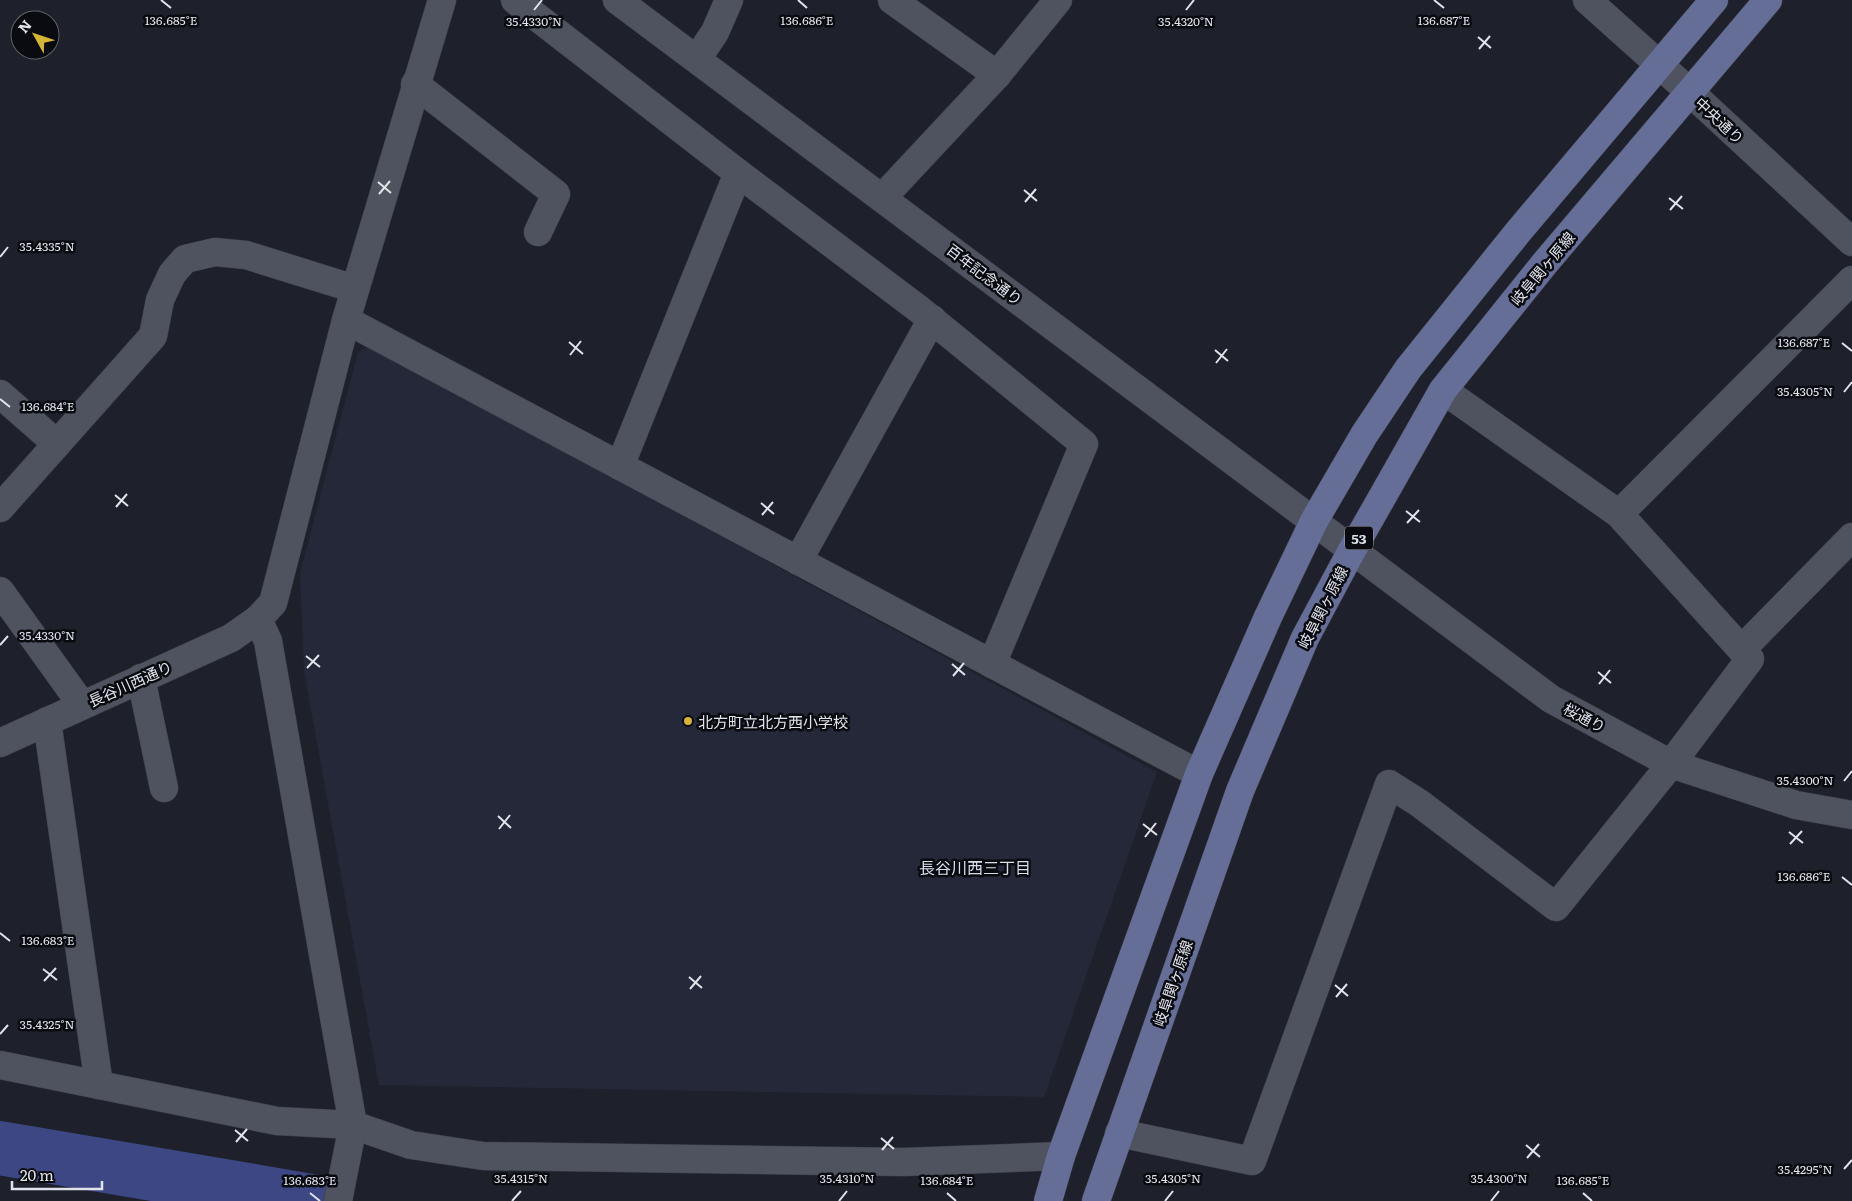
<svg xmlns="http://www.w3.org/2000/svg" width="1852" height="1201" font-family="Literata,'Noto Sans JP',serif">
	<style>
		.built { fill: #242839 }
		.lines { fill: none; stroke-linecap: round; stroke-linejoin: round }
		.river { stroke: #3c4783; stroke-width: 54 }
		.minor-casing { stroke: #3c3e48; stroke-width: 29 }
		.tertiary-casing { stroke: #3c3e48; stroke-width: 29 }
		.primary-casing { stroke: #3c3e48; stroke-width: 29 }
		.minor { stroke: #4f525f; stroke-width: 28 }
		.tertiary { stroke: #4f525f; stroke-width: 28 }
		.primary { stroke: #646e97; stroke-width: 28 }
		.ticks { fill: none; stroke: #e1e3eb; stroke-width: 2 }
		.poi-dot { fill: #d6b534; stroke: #090b10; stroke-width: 2 }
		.labels { text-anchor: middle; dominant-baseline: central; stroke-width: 5; stroke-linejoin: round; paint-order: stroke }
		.shield { fill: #090b10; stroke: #a0a2a9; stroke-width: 1 }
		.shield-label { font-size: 14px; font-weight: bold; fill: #e1e3eb }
		.street-label { font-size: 15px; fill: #e1e3eb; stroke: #090b10 }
		.poi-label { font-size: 15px; fill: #e1e3eb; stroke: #090b10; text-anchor: start }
		.neighbourhood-label { font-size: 16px; fill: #d7dceb; stroke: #090b10 }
		.ticks-label { font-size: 12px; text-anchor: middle; fill: #e1e3eb; stroke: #090b10; stroke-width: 5; stroke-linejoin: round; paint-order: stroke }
	</style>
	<rect width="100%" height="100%" fill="#1e212c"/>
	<polygon class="built" points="369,346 1157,772 1044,1097 379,1085 304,671 300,573 358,352"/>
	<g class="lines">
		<polyline class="river" points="0,1148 312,1201"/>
		<g class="minor-casing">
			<g id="minor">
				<polyline points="515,0 738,173 920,310 1084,444 992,664"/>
				<polyline points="892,0 997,75"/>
				<polyline points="1587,0 1691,93"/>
				<polyline points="697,59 715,32 729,0"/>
				<polyline points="415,84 556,194 538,232"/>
				<polyline points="883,197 997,75 1058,0"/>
				<polyline points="346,320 1199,774"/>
				<polyline points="0,394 57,444"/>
				<polyline points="620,466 738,173"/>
				<polyline points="0,508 153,336 160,300 172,274 185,259 215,252 246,255 355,289"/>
				<polyline points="1619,514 1852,280"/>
				<polyline points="798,561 932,319"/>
				<polyline points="0,591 82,705"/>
				<polyline points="1742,649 1852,537"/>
				<polyline points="141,678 164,788"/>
				<polyline points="47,721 99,1085"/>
				<polyline points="0,743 231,638 258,619"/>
				<polyline points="0,1065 277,1121 353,1125 411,1145 483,1156 904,1162 1061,1156"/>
				<polyline points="1119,1133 1252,1161 1389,784 1419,803 1556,907 1671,764 1750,659 1619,514 1443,390"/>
				<polyline points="338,1201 353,1125 268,641 258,619 273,603 346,320 442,0"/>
			</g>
		</g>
		<g class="tertiary-casing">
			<g id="tertiary">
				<polyline points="617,0 1551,699 1671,764 1796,805 1852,815"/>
				<polyline points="1691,93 1852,242"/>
			</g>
		</g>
		<g class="primary-casing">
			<g id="primary">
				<polyline points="1048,1201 1061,1156 1199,774 1268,617 1314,521 1364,435 1408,369 1518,232 1714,0"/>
				<polyline points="1096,1201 1240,791 1305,638 1351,552 1443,390 1545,263 1768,0"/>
			</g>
		</g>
		<use href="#minor" class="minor"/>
		<use href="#tertiary" class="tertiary"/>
		<use href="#primary" class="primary"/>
	</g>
	<path class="ticks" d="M161 0 171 8M798 0 807 8M1434 0 1444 8M534 10 542 0M1186 10 1194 0M1478 37 1491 48M1479 49 1490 36M378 182 391 193M1024 190 1037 201M379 194 390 181M1669 198 1683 209M1025 202 1036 189M1670 210 1682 196M0 257 8 247M569 342 583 354M1842 343 1852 351M1215 350 1228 361M570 355 581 341M1216 363 1227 349M1844 392 1852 382M0 399 10 407M115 495 128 506M761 503 774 514M116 507 127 494M1406 511 1420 522M762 515 773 502M1407 523 1419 510M0 645 8 636M306 656 320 667M952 664 965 675M307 668 319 655M1598 672 1611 683M953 676 964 663M1599 684 1610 670M1844 781 1852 771M498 816 511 828M1143 824 1157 835M499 829 510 815M1789 832 1803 843M1145 837 1156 823M1790 844 1802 831M1842 877 1852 885M0 933 10 941M43 969 57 980M689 977 702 988M44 981 56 968M1335 985 1348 996M690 989 701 976M1336 997 1347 984M0 1034 8 1025M235 1130 248 1141M881 1138 894 1149M236 1142 247 1129M1526 1145 1540 1157M882 1150 893 1137M1527 1158 1539 1144M1844 1169 1852 1160M310 1193 320 1201M947 1193 956 1201M1583 1193 1592 1201M512 1201 521 1191M839 1201 847 1191M1165 1201 1173 1191M1491 1201 1499 1191"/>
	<circle class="poi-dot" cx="688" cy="721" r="5"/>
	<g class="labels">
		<rect class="shield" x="1345" y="526.5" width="28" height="23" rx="4"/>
		<g class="shield-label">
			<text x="1359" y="538">53</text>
		</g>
		<g class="street-label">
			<text transform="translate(1720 120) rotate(43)">中央通り</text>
			<text transform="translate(1542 268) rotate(-50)">岐阜関ヶ原線</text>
			<text transform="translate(985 274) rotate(37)">百年記念通り</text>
			<text transform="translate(1322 607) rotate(-63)">岐阜関ヶ原線</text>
			<text transform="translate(130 683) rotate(-24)">長谷川西通り</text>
			<text transform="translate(1585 717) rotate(28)">桜通り</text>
			<text transform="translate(1172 983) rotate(-71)">岐阜関ヶ原線</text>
		</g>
		<g class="poi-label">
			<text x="698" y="721">北方町立北方西小学校</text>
		</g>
		<g class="neighbourhood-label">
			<text x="975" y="867">長谷川西三丁目</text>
		</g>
	</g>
	<g class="ticks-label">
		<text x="807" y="25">136.686°E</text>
		<text x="171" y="25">136.685°E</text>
		<text x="1444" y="25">136.687°E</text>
		<text x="534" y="26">35.4330°N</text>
		<text x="1186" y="26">35.4320°N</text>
		<text x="47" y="251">35.4335°N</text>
		<text x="1804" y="347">136.687°E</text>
		<text x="1805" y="396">35.4305°N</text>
		<text x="48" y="411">136.684°E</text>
		<text x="47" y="640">35.4330°N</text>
		<text x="1805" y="785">35.4300°N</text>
		<text x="1804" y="881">136.686°E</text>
		<text x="48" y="945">136.683°E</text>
		<text x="47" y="1029">35.4325°N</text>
		<text x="1805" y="1174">35.4295°N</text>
		<text x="521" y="1183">35.4315°N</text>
		<text x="847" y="1183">35.4310°N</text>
		<text x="1173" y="1183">35.4305°N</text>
		<text x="1499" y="1183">35.4300°N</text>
		<text x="310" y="1185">136.683°E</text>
		<text x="947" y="1185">136.684°E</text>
		<text x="1583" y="1185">136.685°E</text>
	</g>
	<g transform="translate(35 35) rotate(310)"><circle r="24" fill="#090b10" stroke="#5f6168"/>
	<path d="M0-4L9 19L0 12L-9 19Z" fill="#d6b534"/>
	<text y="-8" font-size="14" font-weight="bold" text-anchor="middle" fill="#e1e3eb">N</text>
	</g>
	<path d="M12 1181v8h90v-8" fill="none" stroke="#e1e3eb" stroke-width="2.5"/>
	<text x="20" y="1181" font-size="15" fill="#e1e3eb" stroke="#090b10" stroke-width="4" paint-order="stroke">20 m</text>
</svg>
